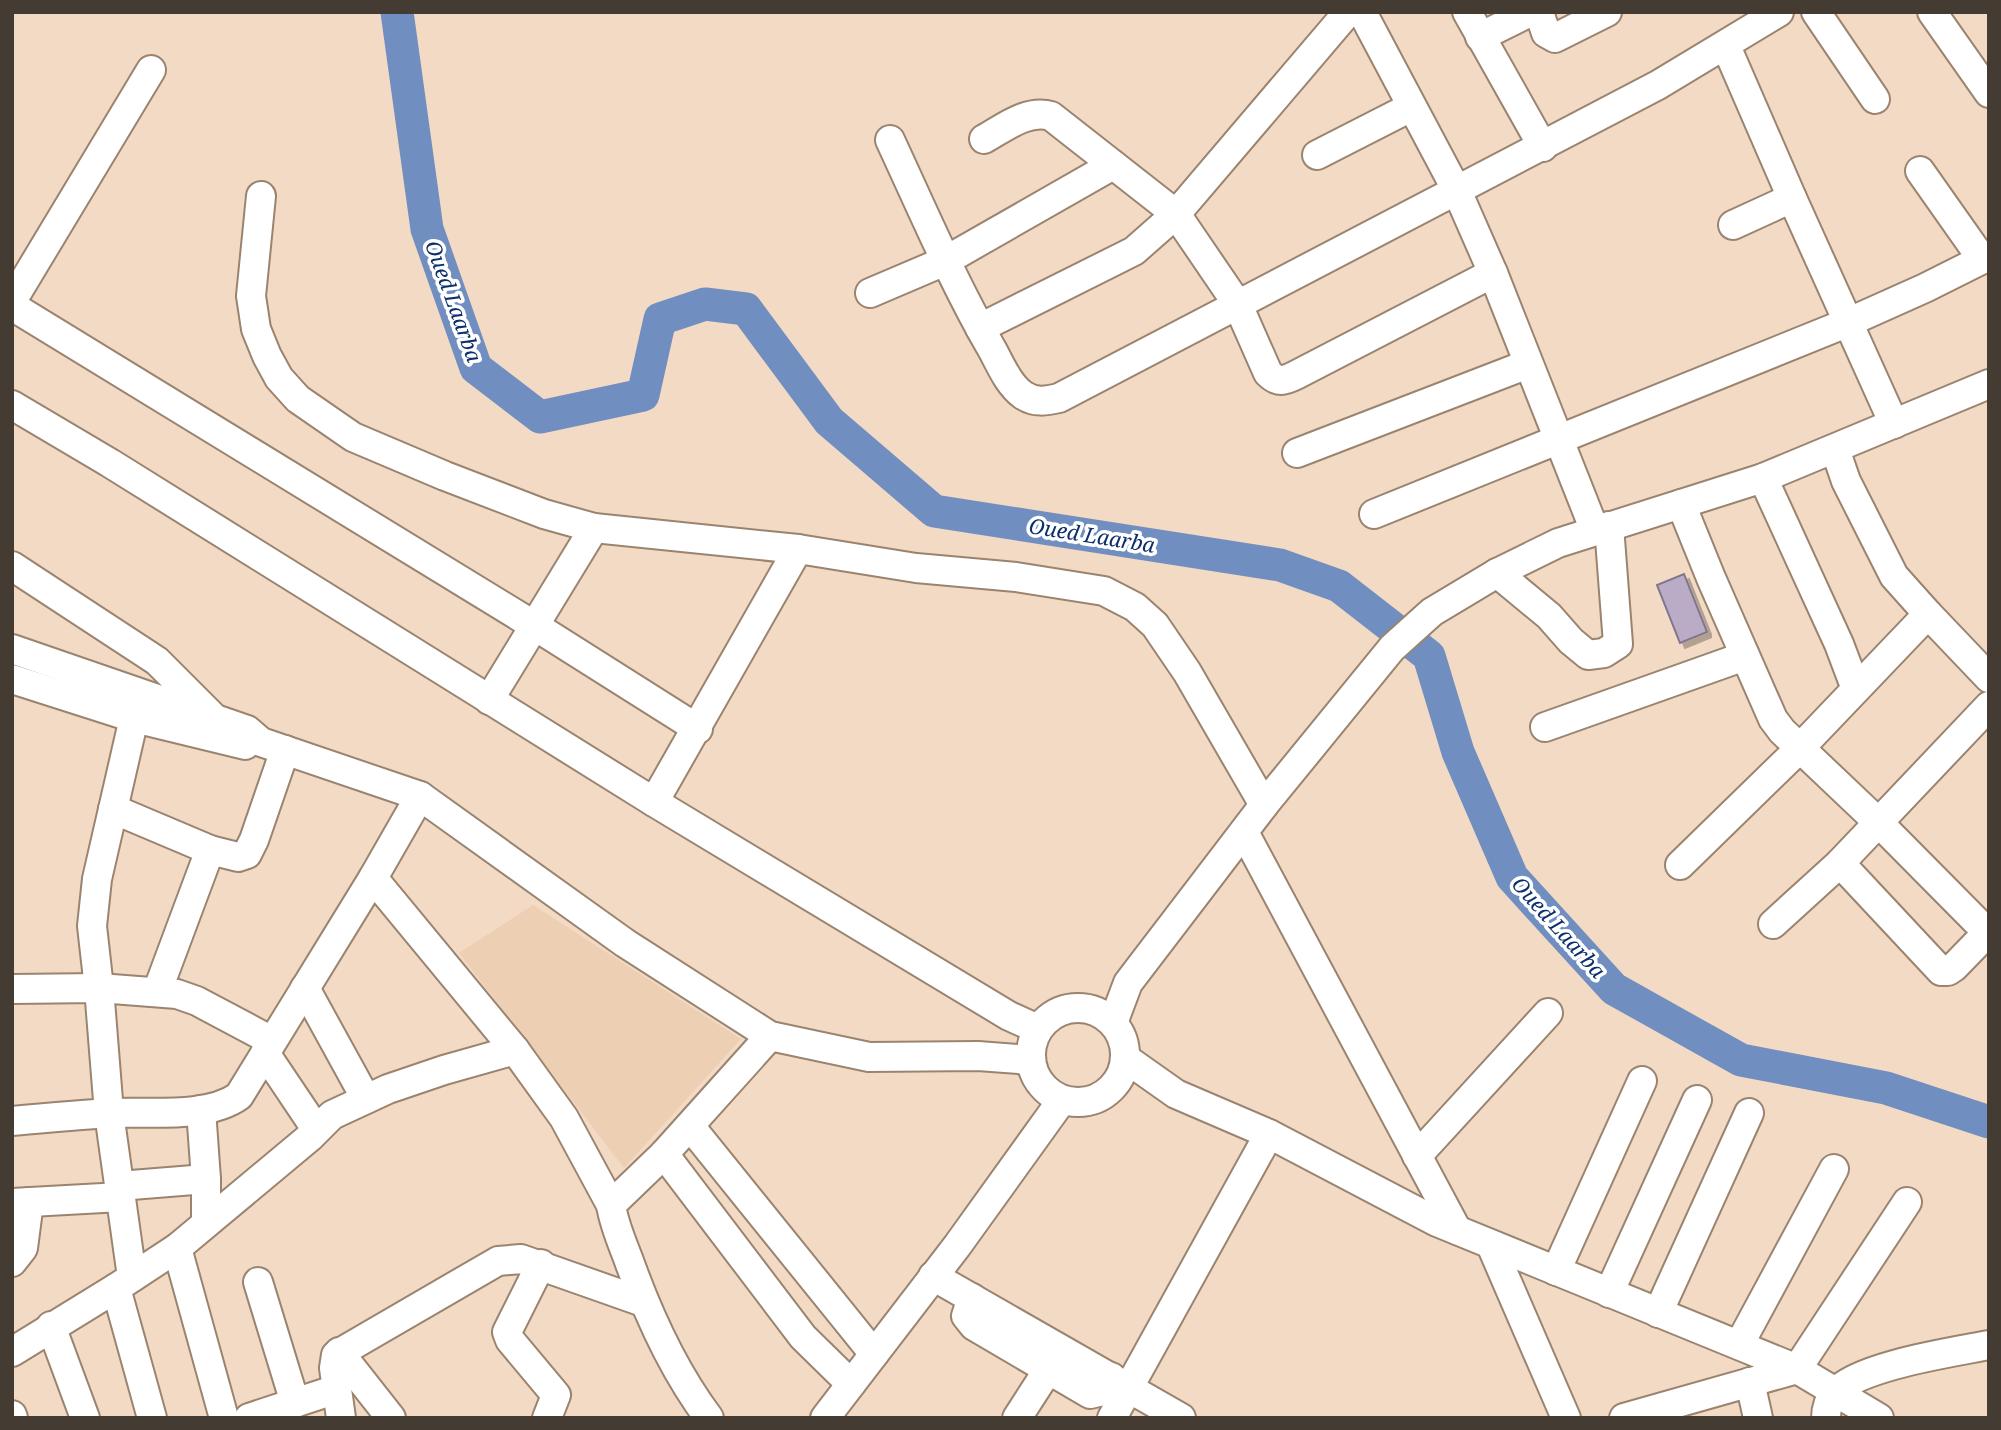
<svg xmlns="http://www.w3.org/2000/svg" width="2001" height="1430" font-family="'Noto Serif',serif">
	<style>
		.built { fill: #edcfb4 }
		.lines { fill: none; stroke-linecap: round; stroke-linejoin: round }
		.river { stroke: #708ebf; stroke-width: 33 }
		.building { fill: #baacc6; stroke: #81758d; stroke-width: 2; filter: url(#shadow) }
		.minor-casing { stroke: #9a8470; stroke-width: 32 }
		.minor { stroke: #fff; stroke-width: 28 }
		.labels { text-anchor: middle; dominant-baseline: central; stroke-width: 7; stroke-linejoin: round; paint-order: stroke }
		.water-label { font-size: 21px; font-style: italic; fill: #0c306b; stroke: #fff }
	</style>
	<defs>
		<filter id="shadow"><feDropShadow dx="5" dy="5" stdDeviation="0" flood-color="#0004"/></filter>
	</defs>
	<rect width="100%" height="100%" fill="#f3dac4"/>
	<polygon class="built" points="533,905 741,1039 624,1168 459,953"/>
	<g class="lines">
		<polyline class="river" points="397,12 427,229 476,368 540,417 643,395 660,319 705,304 746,309 829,421 934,511 1280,565 1339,586 1429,656 1458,752 1512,877 1614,989 1741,1060 1886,1088 1989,1122"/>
	</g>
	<polygon class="building" points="1684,574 1707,632 1680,643 1657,585"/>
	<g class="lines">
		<g class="minor-casing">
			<g id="minor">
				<polyline points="1362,12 1457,191 1493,273 1595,531"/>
				<polyline points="1467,12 1543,147"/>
				<polyline points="1539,12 1546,33 1555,38 1607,12"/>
				<polyline points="1816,12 1875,99"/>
				<polyline points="1932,12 1989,93"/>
				<polyline points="1480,37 1530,12"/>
				<polyline points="1726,46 1792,198 1894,424"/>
				<path d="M984 139C1004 128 1027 109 1051 116L1176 214 1238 305 1268 373C1278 383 1284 381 1296 375L1493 273"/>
				<path d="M890 140C923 211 954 284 993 351 1001 366 1009 385 1023 395 1035 403 1046 401 1059 398L1658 85 1779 12"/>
				<polyline points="1317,155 1411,107"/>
				<polyline points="1920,171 1982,259"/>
				<polyline points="261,196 251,296 256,329 267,356 279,378 298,399 353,437 445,476 544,514 594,528 798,549 916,568 1016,577 1104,591 1135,607 1155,625 1187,672 1264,805"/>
				<polyline points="1733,225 1792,198"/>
				<polyline points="870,293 945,261 1113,165"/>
				<polyline points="12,301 151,70"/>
				<polyline points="12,306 535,626 698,729"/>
				<polyline points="980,328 1134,251 1176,214 1348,12"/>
				<polyline points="12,405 110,463 654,802 1009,1016 1038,1029"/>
				<polyline points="1835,449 1846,481 1894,576 1928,614"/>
				<polyline points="1297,453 1528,364"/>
				<polyline points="1763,478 1839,644 1856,689"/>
				<polyline points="1681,504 1711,578 1773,719 1782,731 1879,823 1989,934"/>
				<polyline points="1374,514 1849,322 1925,288 1989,256"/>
				<polyline points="12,566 157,661 211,715"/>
				<polyline points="1497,573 1549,616 1571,641 1588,655 1604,653 1618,644 1609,526"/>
				<polyline points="12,649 247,730 261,742 420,796 625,943 770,1036 869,1057 978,1056 1030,1060"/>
				<polyline points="12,679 134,718 245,745"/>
				<polyline points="489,700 594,528"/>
				<polyline points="1545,727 1745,656"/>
				<polyline points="654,802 798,549"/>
				<polyline points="113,809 210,850 157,992"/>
				<polyline points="1244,832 1457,1230"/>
				<polyline points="210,850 238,857 247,854 254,840 285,750"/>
				<polyline points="1840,863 1941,971 1948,971 1954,967 1987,933"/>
				<polyline points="1680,865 1800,748 1928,614 1989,678"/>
				<polyline points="373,878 515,1050 564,1118 611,1205"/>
				<polyline points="1773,924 1840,863 1989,706"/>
				<polyline points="305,988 366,1099"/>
				<polyline points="12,989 99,988 177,994 197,1001 272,1041"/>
				<circle cx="1078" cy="1055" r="47"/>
				<polyline points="1113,1023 1128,983 1264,805 1392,648 1432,612 1497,573 1558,543 1763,478 1989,384"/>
				<polyline points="265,1053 316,1129"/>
				<polyline points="1125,1058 1176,1094 1269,1134 1437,1222 1797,1369 1879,1418"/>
				<polyline points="201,1110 206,1179 206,1222"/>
				<path d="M12 1121C45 1118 78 1115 111 1113 149 1111 207 1119 239 1096L373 878 420 796"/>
				<polyline points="690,1126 874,1354"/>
				<polyline points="664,1154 803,1337 851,1384"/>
				<polyline points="1417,1156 1548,1013"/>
				<polyline points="119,1186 206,1179"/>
				<polyline points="12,1203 121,1197"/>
				<polyline points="1491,1245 1566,1418"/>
				<polyline points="177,1248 224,1418"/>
				<polyline points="12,1262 23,1248 29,1202"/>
				<polyline points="541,1264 507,1332 510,1340 556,1395 547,1418"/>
				<polyline points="1556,1271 1642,1081"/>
				<polyline points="933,1276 1181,1418"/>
				<polyline points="132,1277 109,1113 99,988 92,926 97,879 134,718"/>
				<polyline points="258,1282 295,1403"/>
				<polyline points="116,1288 152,1418"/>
				<polyline points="1609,1293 1697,1100"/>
				<polyline points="972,1298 966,1316 974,1326 1090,1394 1103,1391 1111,1377"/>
				<polyline points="1658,1313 1749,1113"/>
				<polyline points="51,1326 85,1418"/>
				<polyline points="1739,1345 1834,1169"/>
				<polyline points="12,1352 116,1288 177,1248 310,1137 332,1115 388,1089 444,1070 515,1050"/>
				<polyline points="339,1352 391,1418"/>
				<polyline points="1750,1382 1758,1418"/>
				<polyline points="12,1415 13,1418"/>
				<polyline points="249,1418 337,1389"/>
				<polyline points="341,1418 334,1368 336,1355 498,1261 521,1259 643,1302"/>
				<path d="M709 1418C673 1370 649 1317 629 1261 622 1242 614 1225 611 1205L664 1154 770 1036"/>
				<polyline points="825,1418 957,1246 1062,1100"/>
				<polyline points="1017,1418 1048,1370"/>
				<polyline points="1112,1418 1269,1134"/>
				<polyline points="1624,1418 1797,1369 1907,1202"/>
				<path d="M1826 1418C1826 1409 1829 1399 1835 1393 1857 1366 1954 1352 1989 1345"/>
			</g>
		</g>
		<use href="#minor" class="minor"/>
	</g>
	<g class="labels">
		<g class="water-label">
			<text transform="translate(454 301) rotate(70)">Oued Laarba</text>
			<text transform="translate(1092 535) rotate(9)">Oued Laarba</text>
			<text transform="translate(1559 927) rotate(48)">Oued Laarba</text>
		</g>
	</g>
	<rect width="2001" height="1430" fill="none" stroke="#443b32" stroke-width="28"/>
</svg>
